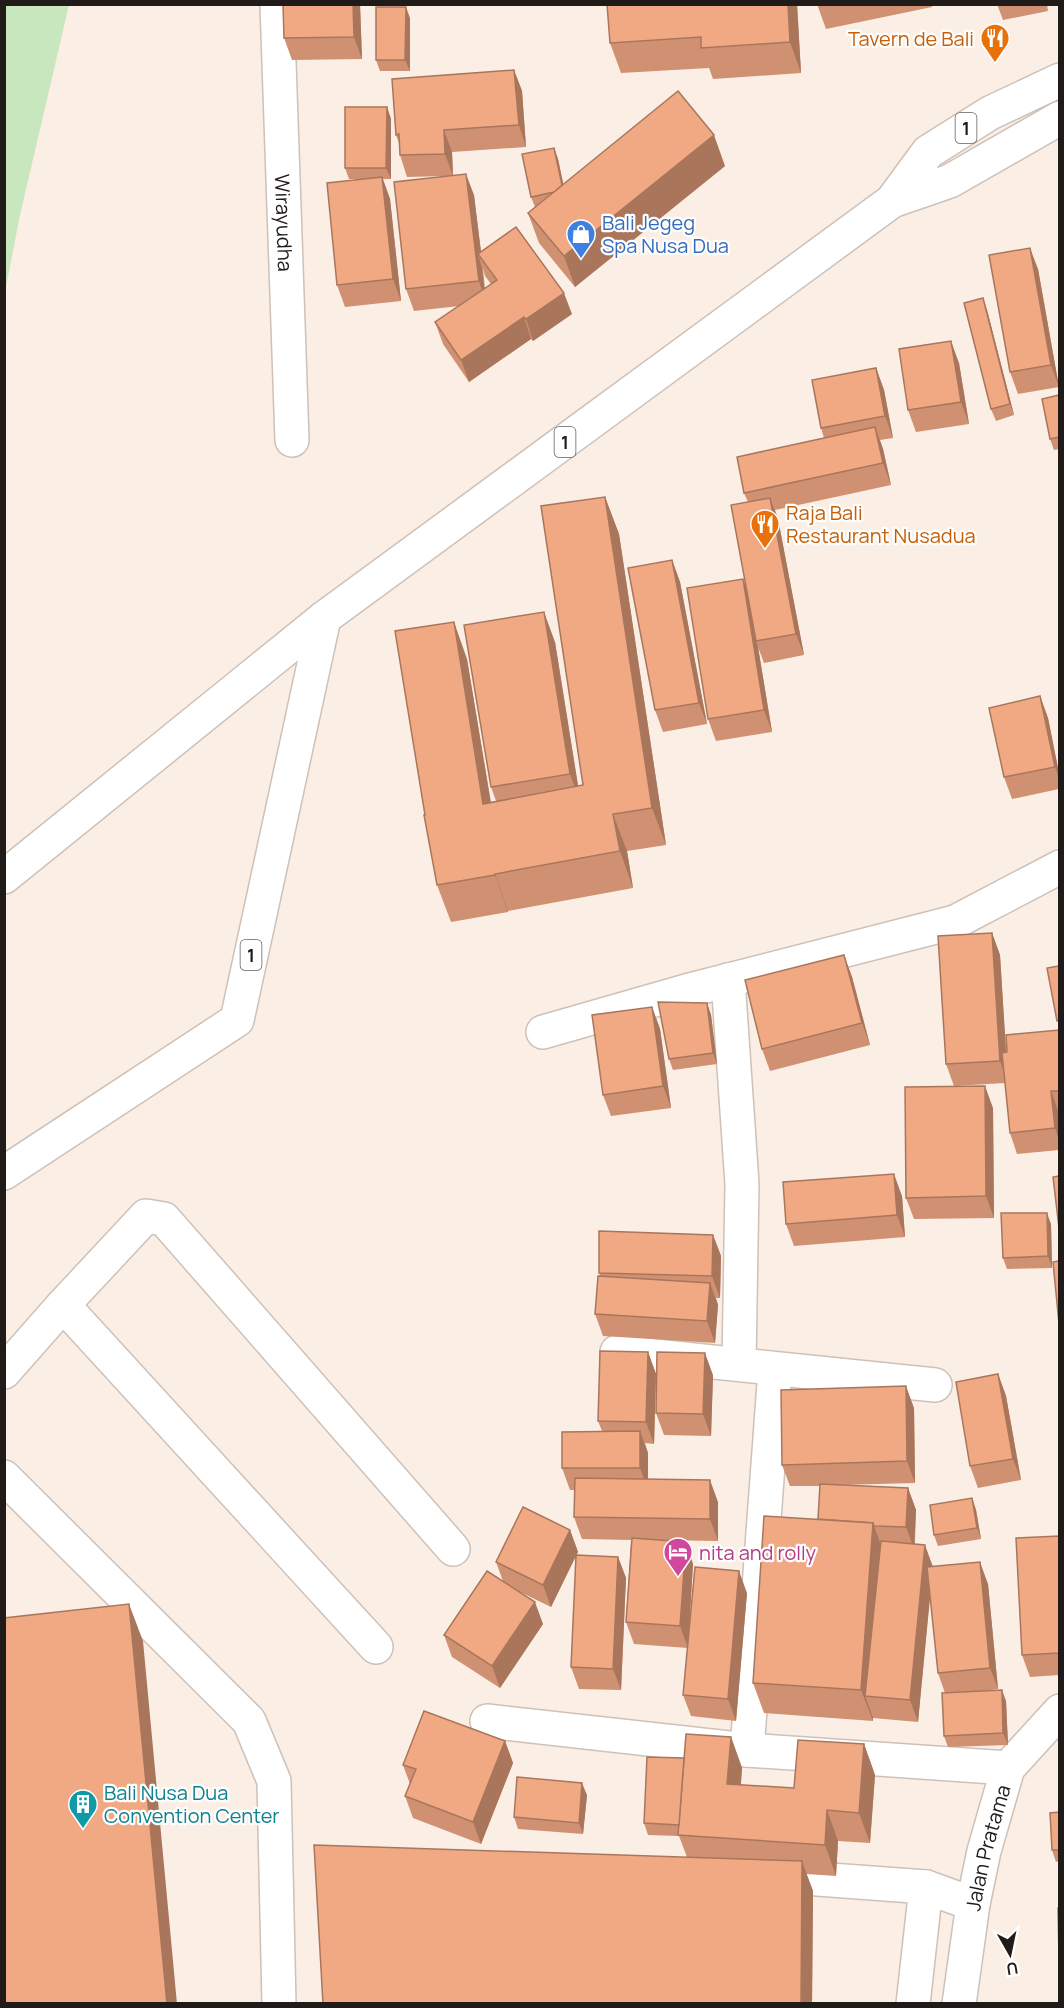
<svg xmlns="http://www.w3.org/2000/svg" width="1064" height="2008" font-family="Manrope,sans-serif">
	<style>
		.green { fill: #c9e7be }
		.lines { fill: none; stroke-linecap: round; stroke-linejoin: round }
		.minor-casing { stroke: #cdc1b8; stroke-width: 36 }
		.highway-casing { stroke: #cdc1b8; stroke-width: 36 }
		.minor { stroke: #fff; stroke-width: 33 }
		.highway { stroke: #fff; stroke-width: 33 }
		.wall { fill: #cf9172; fill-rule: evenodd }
		.shaded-wall { fill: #a9765c }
		.building { fill: #f1a984; stroke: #a9765c; stroke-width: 1.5 }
		.labels { text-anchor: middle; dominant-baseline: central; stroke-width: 4.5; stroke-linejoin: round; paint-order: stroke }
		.shield { fill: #fefefe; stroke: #635f5d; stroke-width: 1.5 }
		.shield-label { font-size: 18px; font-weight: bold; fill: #201b18 }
		.food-label { font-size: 20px; fill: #c56008; stroke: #fefefe; text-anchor: end }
		.street-label { font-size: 20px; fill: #201b18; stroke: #fefefe }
		.shop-label { font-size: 20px; fill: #366cbe; stroke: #fefefe; text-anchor: start }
		.hotel-label { font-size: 20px; fill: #b23c85; stroke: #fefefe; text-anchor: start }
		.culture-label { font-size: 20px; fill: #0d838f; stroke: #fefefe; text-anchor: start }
	</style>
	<rect width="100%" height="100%" fill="#fbeee5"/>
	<polygon class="green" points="5,4 69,5 20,215 5,292"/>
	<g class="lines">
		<g class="minor-casing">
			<g id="minor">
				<path id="s1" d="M277 4 292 440"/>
				<polyline points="728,980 742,1184 739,1364"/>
				<polyline points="543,1032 686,991 955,922 1060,867"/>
				<polyline points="63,1305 146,1216 164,1219 453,1549"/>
				<polyline points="617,1352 935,1385"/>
				<polyline points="4,1372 63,1305 376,1647"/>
				<polyline points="4,1477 249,1721 274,1781 279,2004"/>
				<polyline points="487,1721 747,1750 1008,1768"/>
				<polyline points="747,1750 775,1370"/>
				<polyline points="762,1875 926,1887 973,1904"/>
				<polyline points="913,2004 926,1887"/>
				<path id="s2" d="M959 2004 973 1904 984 1851 1008 1768 1060 1711"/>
			</g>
		</g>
		<g class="highway-casing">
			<g id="highway">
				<polyline points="892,201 950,181 1060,118"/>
				<polyline points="4,877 324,618 892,201 928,152 990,113 1060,80"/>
				<polyline points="4,1173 237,1020 324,618"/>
			</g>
		</g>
		<use href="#minor" class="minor"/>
		<use href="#highway" class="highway"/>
	</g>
	<g class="wall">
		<polygon points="360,4 362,59 292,60 284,38"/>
		<polygon points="797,4 801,73 713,79 709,68 621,73 610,43"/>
		<polygon points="817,4 932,4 932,7 826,29"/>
		<polygon points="997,4 1047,4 1048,11 1003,20"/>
		<polygon points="410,18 410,71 380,71 376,60"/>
		<path d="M514 70 522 91 526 147 452 152 453 175 474 195 481 252 572 314 533 341 531 339 469 382 443 344 435 322 459 306 414 311 406 289 446 176 407 177 400 155 399 143 396 135ZM483 268 485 276 491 284 485 289Z"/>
		<polygon points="387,107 391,119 391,179 383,179 390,199 401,301 345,307 337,285 363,179 349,179 345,168"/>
		<polygon points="554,148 558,159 563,184 725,166 575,287 539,243 528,213 535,207 531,197"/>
		<polygon points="1038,269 1059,387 1018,394 1010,372"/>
		<polygon points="987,310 1014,415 996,421 991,409"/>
		<polygon points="959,363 969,424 916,432 908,410"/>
		<polygon points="876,368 884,390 893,438 880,440 883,449 891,485 775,510 778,519 804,655 764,663 758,647 772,732 716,741 708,719 743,579 746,587 748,502 744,493 824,438 821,428"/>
		<polygon points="1059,395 1059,449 1054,450 1050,439"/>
		<polygon points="605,497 619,534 666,845 627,851 633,888 508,911 508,912 451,922 437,885 425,815 467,659 491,802 496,801 491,787 555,642 578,786 583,785"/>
		<polygon points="672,560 680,582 707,724 663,732 655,710"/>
		<polygon points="1040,696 1048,718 1059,773 1059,789 1012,799 1004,777"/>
		<polygon points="992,933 1000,955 1006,1052 1059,1030 1059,1150 1017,1154 1010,1133 1005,1083 954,1086 946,1064"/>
		<polygon points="844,955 852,977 870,1045 770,1071 762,1049"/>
		<polygon points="707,1003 711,1015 717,1064 673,1070 669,1059"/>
		<polygon points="652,1007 660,1029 671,1108 611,1116 603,1095"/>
		<polygon points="993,1108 994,1218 914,1219 906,1198"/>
		<polygon points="902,1196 905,1237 794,1246 786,1224"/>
		<polygon points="1051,1224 1052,1268 1007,1269 1003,1258"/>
		<polygon points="713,1235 721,1256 720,1298 716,1298 718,1305 715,1343 603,1336 595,1314 600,1276 599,1273"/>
		<polygon points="648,1352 656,1374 654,1444 645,1443 648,1453 648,1479 718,1502 718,1541 661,1540 693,1564 688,1645 747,1593 736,1721 691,1716 683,1695 688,1648 634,1644 626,1622 631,1540 582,1539 574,1517 574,1490 570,1490 562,1468 602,1431 598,1421"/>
		<polygon points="998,1374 1006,1396 1021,1480 978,1488 970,1466"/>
		<polygon points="713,1375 711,1436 664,1435 656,1413"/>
		<polygon points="914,1408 915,1483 839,1485 908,1488 916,1510 915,1544 933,1566 988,1584 998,1689 982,1691 1006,1701 1008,1745 948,1747 944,1736 945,1693 938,1673 930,1594 918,1722 873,1718 873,1721 764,1713 753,1683 818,1519 820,1486 790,1486 782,1465"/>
		<polygon points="972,1498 976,1510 981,1539 938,1546 934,1535"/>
		<polygon points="570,1530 578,1552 576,1555 618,1557 626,1578 621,1690 579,1689 571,1667 576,1555 551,1607 516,1590 543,1624 500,1688 452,1657 444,1635 503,1581 496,1562"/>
		<polygon points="1059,1536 1059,1675 1030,1677 1022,1655"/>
		<polygon points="731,1737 742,1768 741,1785 794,1788 864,1744 875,1775 870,1843 838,1841 836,1876 806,1874 813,1891 812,2004 323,2004 687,1857 679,1836 648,1835 644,1823 684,1758"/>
		<polygon points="505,1741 513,1763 481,1844 413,1818 405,1796 410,1784 403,1765"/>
		<polygon points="587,1795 583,1834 518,1829 514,1817"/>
		<polygon points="1059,1812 1059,1861 1056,1862 1052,1850"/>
	</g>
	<g class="shaded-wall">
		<polygon points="353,4 360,4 362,59 354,37"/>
		<polygon points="788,4 797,4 801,73 790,42"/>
		<polygon points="406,7 410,18 410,71 405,60"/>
		<polygon points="514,70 522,91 526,147 519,125"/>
		<polygon points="387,107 391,119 391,179 386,168"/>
		<polygon points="444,130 452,152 453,176 445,154"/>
		<polygon points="714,135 725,166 575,287 564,256"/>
		<polygon points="554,148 558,159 567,201 563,190"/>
		<polygon points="466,174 474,195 482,260 478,254 482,268 486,303 479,281"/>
		<polygon points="382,177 390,199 401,301 393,279"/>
		<polygon points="1030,248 1038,269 1059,387 1051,365"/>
		<polygon points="564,293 572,314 533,341 526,319"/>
		<polygon points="983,298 987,310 1014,415 1010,404"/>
		<polygon points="524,317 531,339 469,382 461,360"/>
		<polygon points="951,341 959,363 969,424 961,402"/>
		<polygon points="876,368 884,390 893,438 885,416"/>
		<polygon points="875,427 883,449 891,485 883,463"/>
		<polygon points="605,497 619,534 666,845 652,808"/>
		<polygon points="770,498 778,519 804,655 796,634"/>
		<polygon points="672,560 680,582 707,724 699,703"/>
		<polygon points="743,579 751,601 756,641 758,647 772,732 764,710"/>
		<polygon points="544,612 555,642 581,804 570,774"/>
		<polygon points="454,622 467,659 497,841 483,804"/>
		<polygon points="1040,696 1048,718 1059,773 1059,779 1055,767"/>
		<polygon points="613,814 627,851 633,888 620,851"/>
		<polygon points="495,874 508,911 508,912 495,875"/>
		<polygon points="992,933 1000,955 1008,1083 1000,1061"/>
		<polygon points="844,955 852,977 870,1045 862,1023"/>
		<polygon points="707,1003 711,1015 717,1064 713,1053"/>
		<polygon points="652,1007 660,1029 671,1108 663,1086"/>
		<polygon points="985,1086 993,1108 994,1218 986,1196"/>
		<polygon points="1051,1091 1059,1113 1059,1141 1055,1128"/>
		<polygon points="894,1174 902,1196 905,1237 897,1215"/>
		<polygon points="1047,1213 1051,1224 1052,1268 1048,1256"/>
		<polygon points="713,1235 721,1256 720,1298 712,1276"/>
		<polygon points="710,1283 718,1305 715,1343 707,1321"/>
		<polygon points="648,1352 656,1374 654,1444 646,1422"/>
		<polygon points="705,1353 713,1375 711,1436 703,1414"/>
		<polygon points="998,1374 1006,1396 1021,1480 1013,1459"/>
		<polygon points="906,1386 914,1408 915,1483 907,1461"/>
		<polygon points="640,1431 648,1453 648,1490 640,1468"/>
		<polygon points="710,1480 718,1502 718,1541 710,1519"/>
		<polygon points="908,1488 916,1510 914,1549 906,1527"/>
		<polygon points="972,1498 976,1510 981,1539 977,1528"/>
		<polygon points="873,1523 884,1553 865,1696 873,1718 873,1721 861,1690"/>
		<polygon points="570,1530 578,1552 551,1607 543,1585"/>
		<polygon points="686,1542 693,1564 688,1648 680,1626"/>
		<polygon points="925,1545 933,1567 918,1722 910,1700"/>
		<polygon points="618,1557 626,1578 621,1690 613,1669"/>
		<polygon points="980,1562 988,1584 998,1689 990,1668"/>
		<polygon points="739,1571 747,1593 736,1721 728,1699"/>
		<polygon points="535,1602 543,1624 500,1688 492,1666"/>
		<polygon points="129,1604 143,1641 177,2004 167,2004"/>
		<polygon points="1002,1690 1006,1701 1008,1745 1003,1733"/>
		<polygon points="731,1737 742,1768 738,1815 727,1784"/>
		<polygon points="505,1741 513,1763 481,1844 473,1822"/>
		<polygon points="864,1744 875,1775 870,1843 859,1813"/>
		<polygon points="582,1783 587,1795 583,1834 579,1823"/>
		<polygon points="827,1810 838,1841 836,1876 825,1845"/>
		<polygon points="802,1861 813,1891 812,2004 801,2004"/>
	</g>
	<g class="building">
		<polygon points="283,4 353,4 354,37 284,38"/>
		<polygon points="607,4 788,4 790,42 701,48 701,37 610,43"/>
		<polygon points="376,7 406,7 405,60 376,60"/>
		<polygon points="514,70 519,125 444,130 445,154 400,155 399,134 396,135 392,79"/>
		<polygon points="678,91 714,135 564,256 528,213"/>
		<polygon points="345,107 387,107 386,168 345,168"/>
		<polygon points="554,148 562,185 554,192 531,197 522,154"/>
		<polygon points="466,174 479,281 406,289 394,182"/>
		<polygon points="382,177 393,279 337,285 327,183"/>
		<polygon points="516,227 564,293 526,319 524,317 461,360 435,322 497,280 478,254"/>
		<polygon points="1030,248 1051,365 1010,372 989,255"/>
		<polygon points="983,298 1010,404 991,409 964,303"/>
		<polygon points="951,341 961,402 908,410 899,349"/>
		<polygon points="876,368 885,416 821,428 812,380"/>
		<polygon points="1059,395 1059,437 1050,439 1042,399"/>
		<polygon points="875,427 883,463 744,493 737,457"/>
		<polygon points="605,497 652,808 613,814 620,851 495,874 495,875 437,885 424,815 425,815 395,631 454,622 483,804 583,785 541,506"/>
		<polygon points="770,498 796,634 756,641 731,505"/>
		<polygon points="672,560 699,703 655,710 628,568"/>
		<polygon points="743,579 764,710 708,719 687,588"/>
		<polygon points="544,612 570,774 491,787 464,625"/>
		<polygon points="1040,696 1055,767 1004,777 989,708"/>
		<polygon points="992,933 1000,1061 946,1064 938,936"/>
		<polygon points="844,955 862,1023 762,1049 745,980"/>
		<polygon points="1059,966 1059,1021 1057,1021 1047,968"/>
		<polygon points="658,1002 707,1003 713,1053 669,1059"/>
		<polygon points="652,1007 663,1086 603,1095 592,1015"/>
		<polygon points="1059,1030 1059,1091 1051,1091 1055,1128 1010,1133 1002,1053 1007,1052 1006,1035"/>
		<polygon points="985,1086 986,1196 906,1198 905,1087"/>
		<polygon points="894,1174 897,1215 786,1224 783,1182"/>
		<polygon points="1059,1176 1059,1228 1053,1177"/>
		<polygon points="1001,1213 1047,1213 1048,1256 1003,1258"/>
		<polygon points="599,1231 713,1235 712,1276 599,1273"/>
		<polygon points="1059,1261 1059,1324 1053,1262"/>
		<polygon points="598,1276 710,1283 707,1321 595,1314"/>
		<polygon points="600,1351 648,1352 646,1422 598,1421"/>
		<polygon points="657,1352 705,1353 703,1414 656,1413"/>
		<polygon points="998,1374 1013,1459 970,1466 956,1382"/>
		<polygon points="906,1386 907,1461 782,1465 781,1390"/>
		<polygon points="640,1431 640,1468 562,1468 562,1432"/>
		<polygon points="575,1478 710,1480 710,1519 574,1517"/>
		<polygon points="820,1484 908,1488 906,1527 874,1526 873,1523 818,1519"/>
		<polygon points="972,1498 977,1528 934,1535 930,1505"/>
		<polygon points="523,1507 570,1530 543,1585 496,1562"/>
		<polygon points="764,1516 873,1523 861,1690 753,1683"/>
		<polygon points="1059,1536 1059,1653 1022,1655 1016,1538"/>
		<polygon points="632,1538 686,1542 680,1626 626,1622"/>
		<polygon points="881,1541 925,1545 910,1700 865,1696"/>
		<polygon points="576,1555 618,1557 613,1669 571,1667"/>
		<polygon points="980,1562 990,1668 938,1673 927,1567"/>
		<polygon points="695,1567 739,1571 728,1699 683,1695"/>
		<polygon points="487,1571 535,1602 492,1666 444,1635"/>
		<polygon points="129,1604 167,2004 4,2004 4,1618"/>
		<polygon points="1002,1690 1003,1733 944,1736 942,1693"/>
		<polygon points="424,1711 505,1741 473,1822 405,1796 416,1769 403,1765"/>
		<polygon points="686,1734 731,1737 727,1784 794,1788 798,1740 864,1744 859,1813 827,1810 825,1845 678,1835"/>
		<polygon points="647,1757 684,1758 679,1825 644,1823"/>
		<polygon points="517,1777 582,1783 579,1823 514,1817"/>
		<polygon points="1059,1812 1059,1850 1052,1850 1050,1813"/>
		<polygon points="314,1845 802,1861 801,2004 323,2004"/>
		<polygon points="1058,1908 1059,1908 1059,1958"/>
	</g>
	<defs>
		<g id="restaurant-pin" transform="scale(1.5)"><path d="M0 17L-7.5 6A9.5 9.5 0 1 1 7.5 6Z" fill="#e8710a" stroke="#fefefe"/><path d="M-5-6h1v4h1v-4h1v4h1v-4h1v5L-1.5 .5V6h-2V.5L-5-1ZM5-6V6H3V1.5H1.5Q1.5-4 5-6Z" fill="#fff"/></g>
		<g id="shop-pin" transform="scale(1.5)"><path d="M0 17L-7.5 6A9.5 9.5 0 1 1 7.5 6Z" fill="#3f7fe0" stroke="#fefefe"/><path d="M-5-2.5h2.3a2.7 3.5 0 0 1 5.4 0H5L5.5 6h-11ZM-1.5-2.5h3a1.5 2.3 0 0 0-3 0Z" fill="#fff"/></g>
		<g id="hotel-pin" transform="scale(1.5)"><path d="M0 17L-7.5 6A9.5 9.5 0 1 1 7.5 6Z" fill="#d1479c" stroke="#fefefe"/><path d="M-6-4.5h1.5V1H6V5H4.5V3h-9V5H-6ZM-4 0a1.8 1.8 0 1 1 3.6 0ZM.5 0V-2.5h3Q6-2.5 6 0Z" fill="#fff"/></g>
		<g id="building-pin" transform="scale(1.5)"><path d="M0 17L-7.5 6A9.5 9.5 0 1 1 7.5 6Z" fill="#0f9aa8" stroke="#fefefe"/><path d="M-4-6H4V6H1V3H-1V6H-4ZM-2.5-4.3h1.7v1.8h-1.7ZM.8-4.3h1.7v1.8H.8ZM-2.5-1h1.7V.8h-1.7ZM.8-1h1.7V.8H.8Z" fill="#fff"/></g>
	</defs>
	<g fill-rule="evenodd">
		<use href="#restaurant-pin" x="995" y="38"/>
		<use href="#shop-pin" x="581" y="234"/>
		<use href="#restaurant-pin" x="765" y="524"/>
		<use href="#hotel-pin" x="678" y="1552"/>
		<use href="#building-pin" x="83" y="1804"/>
	</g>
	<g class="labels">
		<g class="shield">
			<rect x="955.5" y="113" width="21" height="30" rx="4.5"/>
			<rect x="554.5" y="427" width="21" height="30" rx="4.5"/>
			<rect x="240.5" y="940" width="21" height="30" rx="4.5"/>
		</g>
		<g class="shield-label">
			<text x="966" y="128">1</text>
			<text x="565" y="442">1</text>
			<text x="251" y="955">1</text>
		</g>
		<g class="food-label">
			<text x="974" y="38">Tavern de Bali</text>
			<text x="786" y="512" text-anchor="start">Raja Bali<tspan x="786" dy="23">Restaurant Nusadua</tspan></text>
		</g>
		<g class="street-label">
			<text stroke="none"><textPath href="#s1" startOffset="219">Wirayudha</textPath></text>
			<text stroke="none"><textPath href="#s2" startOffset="159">Jalan Pratama</textPath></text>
		</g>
		<g class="shop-label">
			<text x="602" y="222">Bali Jegeg<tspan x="602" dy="23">Spa Nusa Dua</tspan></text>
		</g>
		<g class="hotel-label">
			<text x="699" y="1552">nita and rolly</text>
		</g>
		<g class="culture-label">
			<text x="104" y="1792">Bali Nusa Dua<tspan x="104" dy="23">Convention Center</tspan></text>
		</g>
	</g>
	<rect width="1064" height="2008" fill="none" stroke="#201b18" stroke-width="12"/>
	<g transform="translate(1010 1954) rotate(171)" stroke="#fefefe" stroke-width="4.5" paint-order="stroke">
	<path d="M0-4.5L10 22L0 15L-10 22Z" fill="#201b18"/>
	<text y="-9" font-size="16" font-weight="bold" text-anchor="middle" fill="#201b18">U</text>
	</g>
</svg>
